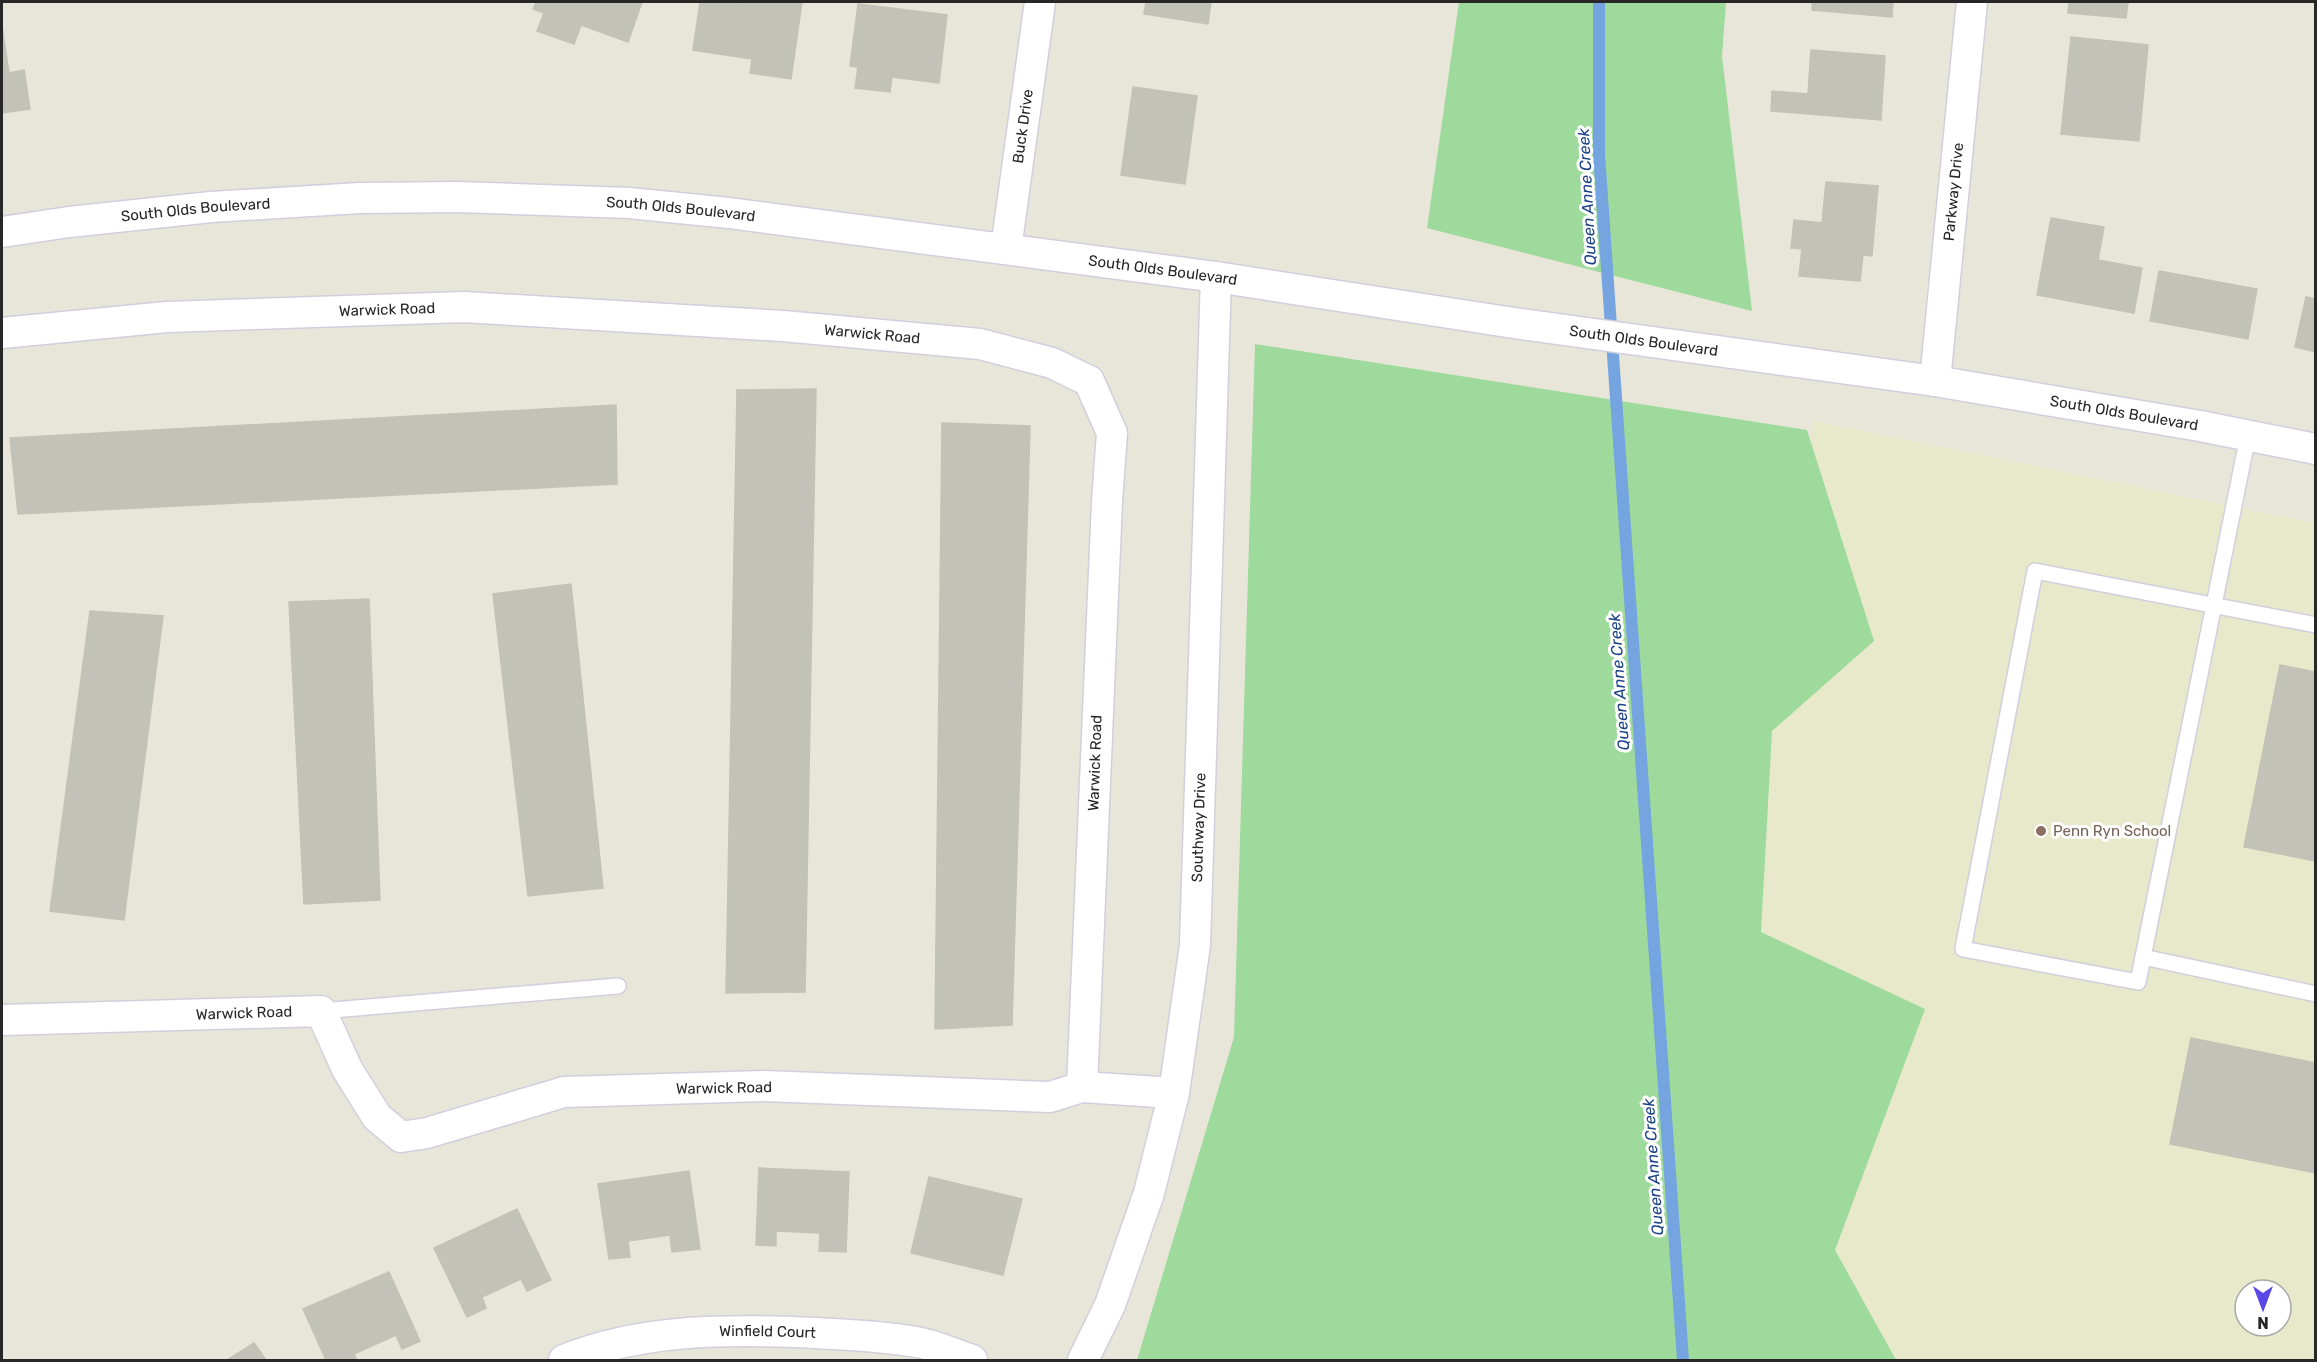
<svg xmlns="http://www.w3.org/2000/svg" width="2317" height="1362" font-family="Rubik,sans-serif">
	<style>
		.education { fill: #e8e8ca; fill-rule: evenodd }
		.green { fill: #9dda9b }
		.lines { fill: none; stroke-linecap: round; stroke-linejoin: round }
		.stream { stroke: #76a4e1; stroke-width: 12 }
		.building { fill: #c3c2b9; stroke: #c3c2b4; stroke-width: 1.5 }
		.lane-casing { stroke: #d1cfde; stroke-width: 18 }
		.street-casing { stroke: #d1cfde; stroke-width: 33 }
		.lane { stroke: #fff; stroke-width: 15 }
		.street { stroke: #fff; stroke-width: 30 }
		.education-dot { fill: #8d6e63; stroke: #fff; stroke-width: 2 }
		.labels { text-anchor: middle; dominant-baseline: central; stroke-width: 6; stroke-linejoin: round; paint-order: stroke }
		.street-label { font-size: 15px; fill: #272727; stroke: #fff }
		.education-label { font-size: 15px; fill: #785e54; stroke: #fff; text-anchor: start }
		.water-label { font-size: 16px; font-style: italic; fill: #1a4187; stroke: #fff }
	</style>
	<rect width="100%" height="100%" fill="#e8e6d9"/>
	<path class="education" d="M1814 421 2315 523V1360H1896L1835 1250 1761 932 1772 731ZM2245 1290H2281V1326H2245Z"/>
	<g class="green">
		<polygon points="1459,2 1726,2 1722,56 1752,311 1427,228"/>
		<polygon points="1255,344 1807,430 1874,641 1772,731 1761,932 1925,1009 1835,1250 1896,1360 1137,1360 1234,1037"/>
	</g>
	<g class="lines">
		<polyline class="stream" points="1599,2 1599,154 1683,1360"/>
	</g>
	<g class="building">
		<polygon points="536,2 642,2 628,42 581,25 574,44 537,31 544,13 533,9"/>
		<polygon points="700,2 739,4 739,2 802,2 791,79 750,73 752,59 693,50"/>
		<polygon points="1146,2 1211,2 1208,24 1144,14"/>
		<polygon points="1812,2 1893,2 1892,17 1812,10"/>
		<polygon points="2069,2 2128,2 2126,18 2068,13"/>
		<polygon points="858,4 947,15 939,83 892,77 890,92 855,88 858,67 850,66"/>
		<polygon points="2,26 9,73 24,70 30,109 2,113"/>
		<polygon points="2071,37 2148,45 2139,141 2061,134"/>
		<polygon points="1811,50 1885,56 1881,120 1771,111 1772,91 1808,94"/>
		<polygon points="1133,87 1197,96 1185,184 1121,175"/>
		<polygon points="1826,182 1878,186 1872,256 1863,255 1860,281 1799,276 1802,249 1791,248 1794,220 1822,223"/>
		<polygon points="2051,218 2104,227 2098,260 2142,268 2134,313 2037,295"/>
		<polygon points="2159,271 2257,289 2248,339 2150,321"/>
		<polygon points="2306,297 2316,299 2316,352 2295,347"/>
		<polygon points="816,389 805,992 726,993 737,390"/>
		<polygon points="616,405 617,484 18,514 10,438"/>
		<polygon points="942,423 1030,426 1012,1025 935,1029"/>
		<polygon points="571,584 603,888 528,896 493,594"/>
		<polygon points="369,599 380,900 304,904 289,602"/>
		<polygon points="90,611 163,616 124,920 50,911"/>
		<polygon points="2280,665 2316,672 2316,861 2244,847"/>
		<polygon points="2191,1038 2316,1063 2316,1173 2170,1144"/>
		<polygon points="759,1168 849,1172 846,1252 819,1251 820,1233 776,1231 776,1246 756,1245"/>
		<polygon points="689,1171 700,1249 672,1252 670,1235 628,1241 630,1257 609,1259 598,1184"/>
		<polygon points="929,1177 1022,1199 1003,1275 911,1253"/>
		<polygon points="517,1209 551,1280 527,1291 521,1279 482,1297 486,1308 467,1317 434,1248"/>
		<polygon points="389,1272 420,1341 402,1349 396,1335 354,1354 357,1360 326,1360 303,1309"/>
		<polygon points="254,1343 266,1360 227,1360"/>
	</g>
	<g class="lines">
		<g class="lane-casing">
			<g id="lane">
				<polyline points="2248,436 2143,957 2138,982 1963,949 2035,571 2316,625"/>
				<polyline points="2143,957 2316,994"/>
				<polyline points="321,1011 618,986"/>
			</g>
		</g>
		<g class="street-casing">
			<g id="street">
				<path id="s1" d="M2 232 69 222 211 207 360 198 457 197 629 203 729 213 1216 277 1514 323 1935 381 2200 426 2316 449"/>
				<path id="s2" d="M1006 249 1040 2"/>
				<path id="s3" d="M2 333 167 317 464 307 783 326 980 344 1052 363 1089 381 1112 433 1107 501 1082 1087 1050 1097 764 1086 564 1092 427 1133 401 1137 377 1117 347 1069 321 1011 2 1020"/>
				<path id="s4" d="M1935 381 1972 2"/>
				<polyline points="1082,1087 1174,1093"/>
				<path id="s5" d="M564 1360C643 1328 732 1329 816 1333 849 1335 883 1336 916 1342 935 1345 954 1354 972 1360"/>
				<path id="s6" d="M1083 1360 1110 1305 1149 1193 1174 1093 1195 945 1216 277"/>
			</g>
		</g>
		<use href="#lane" class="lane"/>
		<use href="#street" class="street"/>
	</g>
	<circle class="education-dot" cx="2041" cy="831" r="6"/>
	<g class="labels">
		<g class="street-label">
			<text stroke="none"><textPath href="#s2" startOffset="124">Buck Drive</textPath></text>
			<text stroke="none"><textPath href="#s4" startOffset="190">Parkway Drive</textPath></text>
			<text stroke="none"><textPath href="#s1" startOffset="681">South Olds Boulevard</textPath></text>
			<text stroke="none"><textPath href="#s1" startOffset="195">South Olds Boulevard</textPath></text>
			<text stroke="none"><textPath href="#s1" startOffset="1167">South Olds Boulevard</textPath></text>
			<text stroke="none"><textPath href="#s3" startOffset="386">Warwick Road</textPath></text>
			<text stroke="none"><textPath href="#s3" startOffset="872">Warwick Road</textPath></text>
			<text stroke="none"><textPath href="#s1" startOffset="1653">South Olds Boulevard</textPath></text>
			<text stroke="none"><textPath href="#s1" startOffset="2139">South Olds Boulevard</textPath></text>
			<text transform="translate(1095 763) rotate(-88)">Warwick Road</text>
			<text stroke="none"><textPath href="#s6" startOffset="550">Southway Drive</textPath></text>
			<text transform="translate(244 1013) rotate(-2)">Warwick Road</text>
			<text transform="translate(724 1088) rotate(-1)">Warwick Road</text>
			<text stroke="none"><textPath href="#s5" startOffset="207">Winfield Court</textPath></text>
		</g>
		<g class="education-label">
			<text x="2053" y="831">Penn Ryn School</text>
		</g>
		<g class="water-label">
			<text transform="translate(1587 197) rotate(-93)">Queen Anne Creek</text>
			<text transform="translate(1619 682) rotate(-94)">Queen Anne Creek</text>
			<text transform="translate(1653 1167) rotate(-94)">Queen Anne Creek</text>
		</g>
	</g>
	<rect width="2317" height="1362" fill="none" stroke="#272727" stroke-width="6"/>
	<g transform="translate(2263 1308) rotate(180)"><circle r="28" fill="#ffffff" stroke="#a9a9a9" stroke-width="1.5"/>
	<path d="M0-4.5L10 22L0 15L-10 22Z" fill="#5a48e6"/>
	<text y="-9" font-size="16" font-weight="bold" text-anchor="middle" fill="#272727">N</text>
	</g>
</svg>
